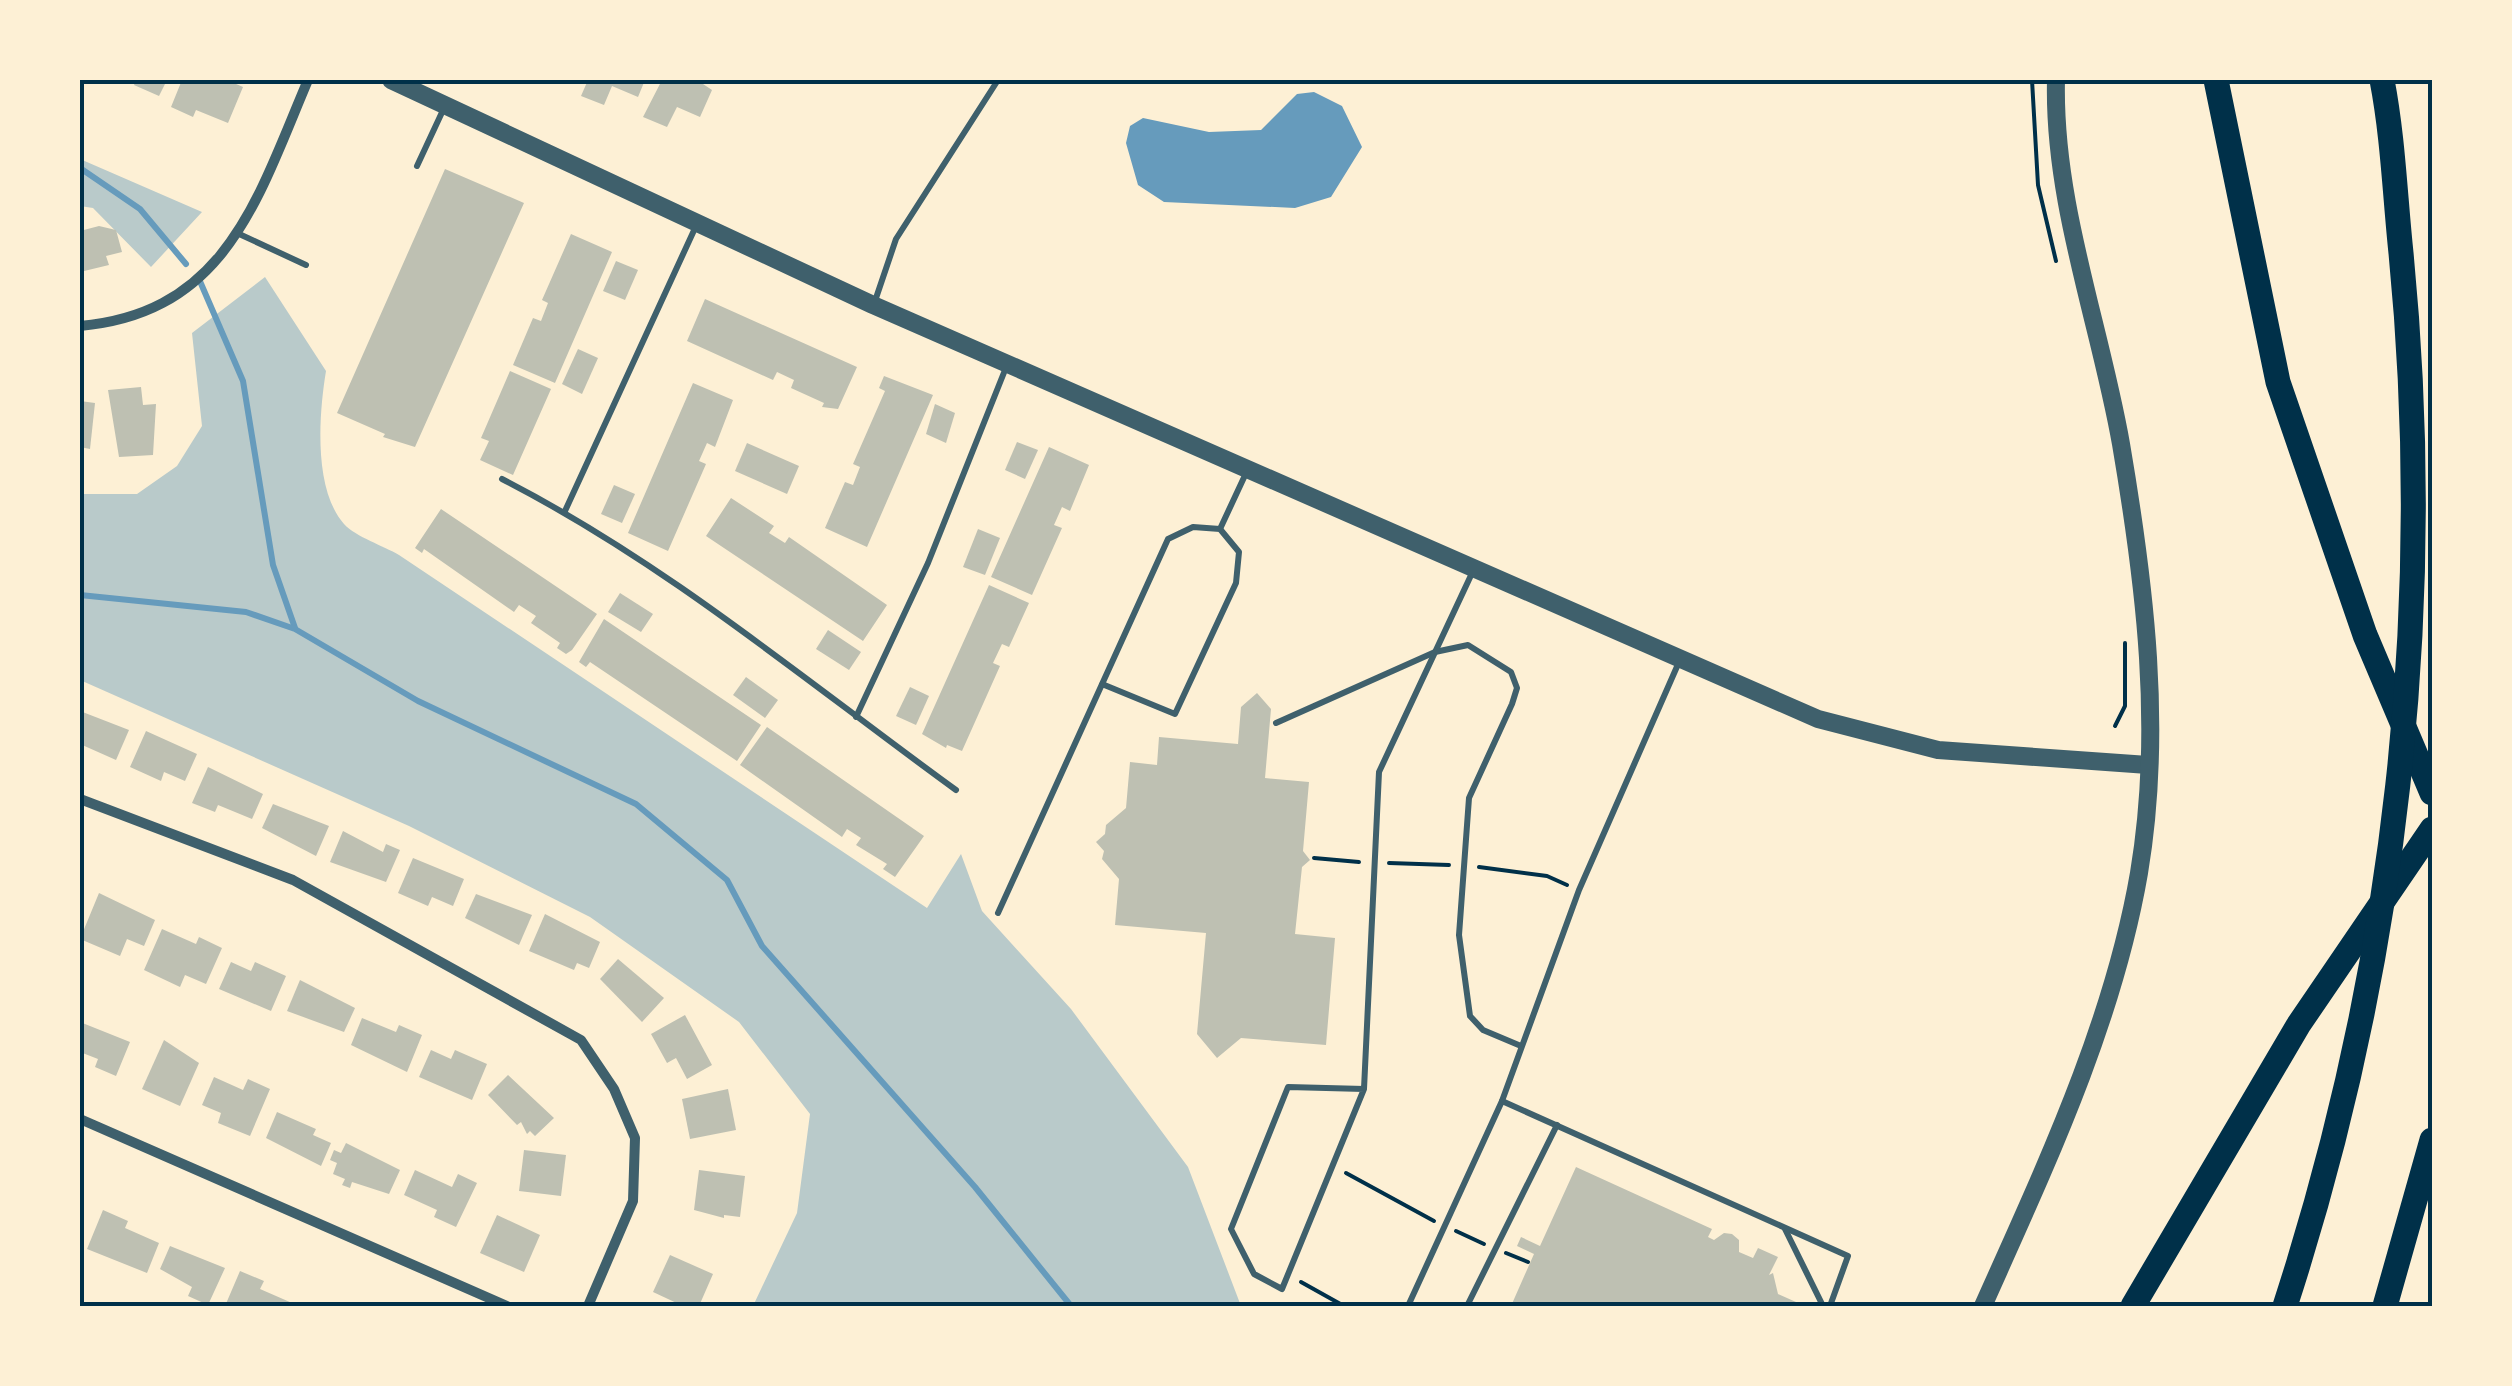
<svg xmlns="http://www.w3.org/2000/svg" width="2512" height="1386" font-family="Quicksand,sans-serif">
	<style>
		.green { fill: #b9caca }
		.water { fill: #669bbc }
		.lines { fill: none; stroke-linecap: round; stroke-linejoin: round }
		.stream { stroke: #669bbc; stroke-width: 6 }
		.building { fill: #bec0b2 }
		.path { stroke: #003049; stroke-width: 4 }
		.service { stroke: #3f606c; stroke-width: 6 }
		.minor { stroke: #3f606c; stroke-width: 10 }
		.tertiary { stroke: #3f606c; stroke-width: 18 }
		.motorway { stroke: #003049; stroke-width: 25 }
		.neatline { fill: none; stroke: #003049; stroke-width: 4 }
	</style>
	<rect width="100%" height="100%" fill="#fdf0d5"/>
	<g class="green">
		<polygon points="80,159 202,212 151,267 93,208 80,206"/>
		<path d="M265 277 326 371C319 413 313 489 344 524 356 537 384 546 399 555L927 908 961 854 982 911 1071 1009 1188 1167 1241 1306H753L797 1213 810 1114 739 1022 590 917 409 826 80 680V494H137L177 466 202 426 192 333Z"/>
	</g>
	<polygon class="water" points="1314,92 1342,106 1362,147 1331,197 1295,208 1164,202 1138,185 1126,143 1130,126 1143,118 1209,132 1261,130 1297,94"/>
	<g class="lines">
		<g class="stream">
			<polyline points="80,168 140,209 186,264"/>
			<polyline points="199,279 243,381 273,565 295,628"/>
			<polyline points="80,595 246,612 295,629 418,701 636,804 727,880 762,946 975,1187 1071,1306"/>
		</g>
	</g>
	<g class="building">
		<polygon points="136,80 167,80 159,96 134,85"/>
		<polygon points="182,80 227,80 243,87 228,123 196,110 193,117 171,107"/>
		<polygon points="588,80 645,80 638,97 612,86 604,105 581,96"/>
		<polygon points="662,80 697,80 712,90 700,117 677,107 667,127 643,117"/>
		<polygon points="445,169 524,203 415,447 383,437 385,434 337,413"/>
		<polygon points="99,226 116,230 122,252 106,256 109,265 80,272 80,231"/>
		<polygon points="571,234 612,252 555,383 513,365 533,318 541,321 548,303 542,300"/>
		<polygon points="616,261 638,270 625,300 603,291"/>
		<polygon points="705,299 857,367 838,409 822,407 824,403 791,388 794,380 777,372 773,380 687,341"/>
		<polygon points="578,349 598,358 582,394 562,384"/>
		<polygon points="510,371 551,389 513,475 480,460 489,441 481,438"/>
		<polygon points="884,376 933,395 867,547 825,528 845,482 853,485 860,467 853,464 885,391 879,388"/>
		<polygon points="693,383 733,400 715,447 707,443 699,461 706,464 668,551 628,533"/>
		<polygon points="141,387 143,405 156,404 153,455 119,457 108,390"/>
		<polygon points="80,401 95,403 90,449 80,447"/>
		<polygon points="935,404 955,413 946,443 926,434"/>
		<polygon points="1017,442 1038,450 1025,479 1005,470"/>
		<polygon points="747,443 799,466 787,494 735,471"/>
		<polygon points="1049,447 1089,465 1070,511 1062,507 1054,525 1062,528 1032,595 991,577"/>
		<polygon points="614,485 635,494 622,523 601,514"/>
		<polygon points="731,498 774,526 769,533 785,543 789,537 887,605 863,641 706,536"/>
		<polygon points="441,509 597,614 572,650 566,654 557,648 560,643 531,623 536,616 519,605 514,612 424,549 422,553 415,548"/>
		<polygon points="978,529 1000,538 985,575 963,567"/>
		<polygon points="989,585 1029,603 1009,647 1002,644 993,663 1000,666 962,751 947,745 946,748 922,734"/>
		<polygon points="620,593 653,614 641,632 608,612"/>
		<polygon points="604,619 761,725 737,761 590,662 586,667 579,662"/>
		<polygon points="828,630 861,652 849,670 816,649"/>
		<polygon points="746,677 778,700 765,718 733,695"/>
		<polygon points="910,687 929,696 916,725 896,716"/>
		<polygon points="1257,693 1271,709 1265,778 1309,782 1303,851 1310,860 1302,867 1295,934 1335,938 1326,1045 1241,1038 1217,1058 1197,1034 1206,933 1115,925 1119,879 1102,859 1104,851 1096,842 1105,834 1106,825 1126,808 1130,762 1157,765 1159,737 1238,744 1241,707"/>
		<polygon points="80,711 129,730 116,760 80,744"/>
		<polygon points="767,727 924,836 895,877 883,869 887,864 856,845 861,838 847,829 842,837 740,765"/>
		<polygon points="146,731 197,754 185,781 164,772 161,781 130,767"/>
		<polygon points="208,767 263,794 252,819 218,805 215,812 192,803"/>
		<polygon points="273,804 329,826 316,856 262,828"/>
		<polygon points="343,831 383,852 386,844 400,850 386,882 330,862"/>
		<polygon points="413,858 464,879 453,906 432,897 428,906 398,893"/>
		<polygon points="99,893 155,920 144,946 127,939 120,956 80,939"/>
		<polygon points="476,894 532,915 519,945 465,918"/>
		<polygon points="545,914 600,942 589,968 577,963 574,970 529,951"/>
		<polygon points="162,929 196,944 199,937 222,948 206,984 185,975 180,987 144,970"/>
		<polygon points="618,959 664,998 642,1022 600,979"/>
		<polygon points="231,962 251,971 255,962 286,976 271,1011 219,989"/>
		<polygon points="300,980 355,1008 344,1032 287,1011"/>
		<polygon points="685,1015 712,1065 687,1079 676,1058 667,1063 651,1034"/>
		<polygon points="362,1018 396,1032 399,1025 422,1035 407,1072 351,1045"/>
		<polygon points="80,1022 130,1042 116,1076 95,1067 98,1059 80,1052"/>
		<polygon points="164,1040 199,1063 180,1106 142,1089"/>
		<polygon points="431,1050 451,1059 455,1050 487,1064 472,1100 419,1077"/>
		<polygon points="508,1075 554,1118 535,1136 530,1131 527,1134 521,1122 517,1125 488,1095"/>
		<polygon points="214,1077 243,1090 248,1079 270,1089 250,1136 218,1123 221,1113 202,1105"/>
		<polygon points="728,1089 736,1130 690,1139 682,1099"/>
		<polygon points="277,1112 316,1129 313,1135 331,1143 321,1166 266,1138"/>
		<polygon points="346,1143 400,1170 389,1194 352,1182 350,1188 342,1185 345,1179 333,1174 337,1163 330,1160 334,1150 341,1153"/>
		<polygon points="524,1150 566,1155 561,1196 519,1191"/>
		<polygon points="1576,1167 1712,1229 1708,1237 1714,1240 1724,1233 1732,1234 1739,1240 1739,1252 1753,1258 1758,1248 1778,1257 1769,1275 1773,1273 1778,1294 1796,1302 1794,1306 1511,1306 1534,1254 1517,1246 1521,1237 1540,1246"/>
		<polygon points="415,1170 452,1187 458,1174 477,1183 456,1227 434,1217 437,1210 404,1195"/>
		<polygon points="699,1170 745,1176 740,1217 724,1215 724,1218 694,1210"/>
		<polygon points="103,1210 128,1221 125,1228 159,1243 147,1273 87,1249"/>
		<polygon points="497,1215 540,1235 524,1272 480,1253"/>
		<polygon points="170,1246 225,1268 208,1305 188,1296 192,1287 160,1269"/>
		<polygon points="670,1255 713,1274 699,1306 683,1306 653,1292"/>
		<polygon points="240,1271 264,1281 260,1289 299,1306 225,1306"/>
	</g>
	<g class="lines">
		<g class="path">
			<polyline points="2032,80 2038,185 2056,261"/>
			<polyline points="2115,726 2125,706 2125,643"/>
			<polyline points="1314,858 1359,862"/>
			<polyline points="1389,863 1449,865"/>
			<polyline points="1479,867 1547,876 1567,885"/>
			<polyline points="1346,1173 1434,1221"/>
			<polyline points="1456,1231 1484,1244"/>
			<polyline points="1506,1253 1528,1262"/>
			<polyline points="1301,1282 1344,1306"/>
		</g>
		<g class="service">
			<polyline points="417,166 444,108"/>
			<polyline points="237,233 306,265"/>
			<polyline points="874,304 896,239 998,80"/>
			<path d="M502 479C666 563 807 682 956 790"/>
			<polyline points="565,511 696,226"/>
			<polyline points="1220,529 1247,471"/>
			<polyline points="856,717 928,563 1007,365"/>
			<polyline points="1276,723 1435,652 1468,645 1511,672 1517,688 1512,704 1469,798 1459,935 1470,1016 1483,1030 1521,1046"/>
			<polyline points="998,913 1168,539 1193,527 1220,529 1239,552 1236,583 1175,714 1102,684"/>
			<polyline points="1364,1089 1288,1087 1231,1229 1254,1274 1282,1289 1364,1089 1379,772 1473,571"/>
			<polyline points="1502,1101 1579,890 1679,662"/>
			<polyline points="1785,1229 1823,1306"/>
			<polyline points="1408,1306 1502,1101 1848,1256 1830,1306"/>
			<polyline points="1467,1306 1557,1125"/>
		</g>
		<g class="minor">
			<path d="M80 326C227 313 258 197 308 80"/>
			<polyline points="80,799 293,880 581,1040 614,1089 635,1138 633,1201 588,1306"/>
			<polyline points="80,1119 507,1306"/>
		</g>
		<g class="tertiary">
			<polyline points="391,80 873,305 1818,719 1938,750 2148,765"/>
			<path d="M1983 1306C2045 1167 2113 1024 2139 873 2163 730 2145 585 2121 444 2100 324 2053 203 2056 80"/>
		</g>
		<g class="motorway">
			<polyline points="2216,80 2278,382 2365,635 2432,793"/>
			<polyline points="2133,1306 2299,1024 2432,829"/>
			<path d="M2285 1306C2396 965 2436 610 2401 253 2395 196 2393 137 2382 80"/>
			<polyline points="2385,1306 2432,1140"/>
		</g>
	</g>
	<rect width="2512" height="1386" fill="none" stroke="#fdf0d5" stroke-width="165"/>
	<rect x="82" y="82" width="2348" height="1222" class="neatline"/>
</svg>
